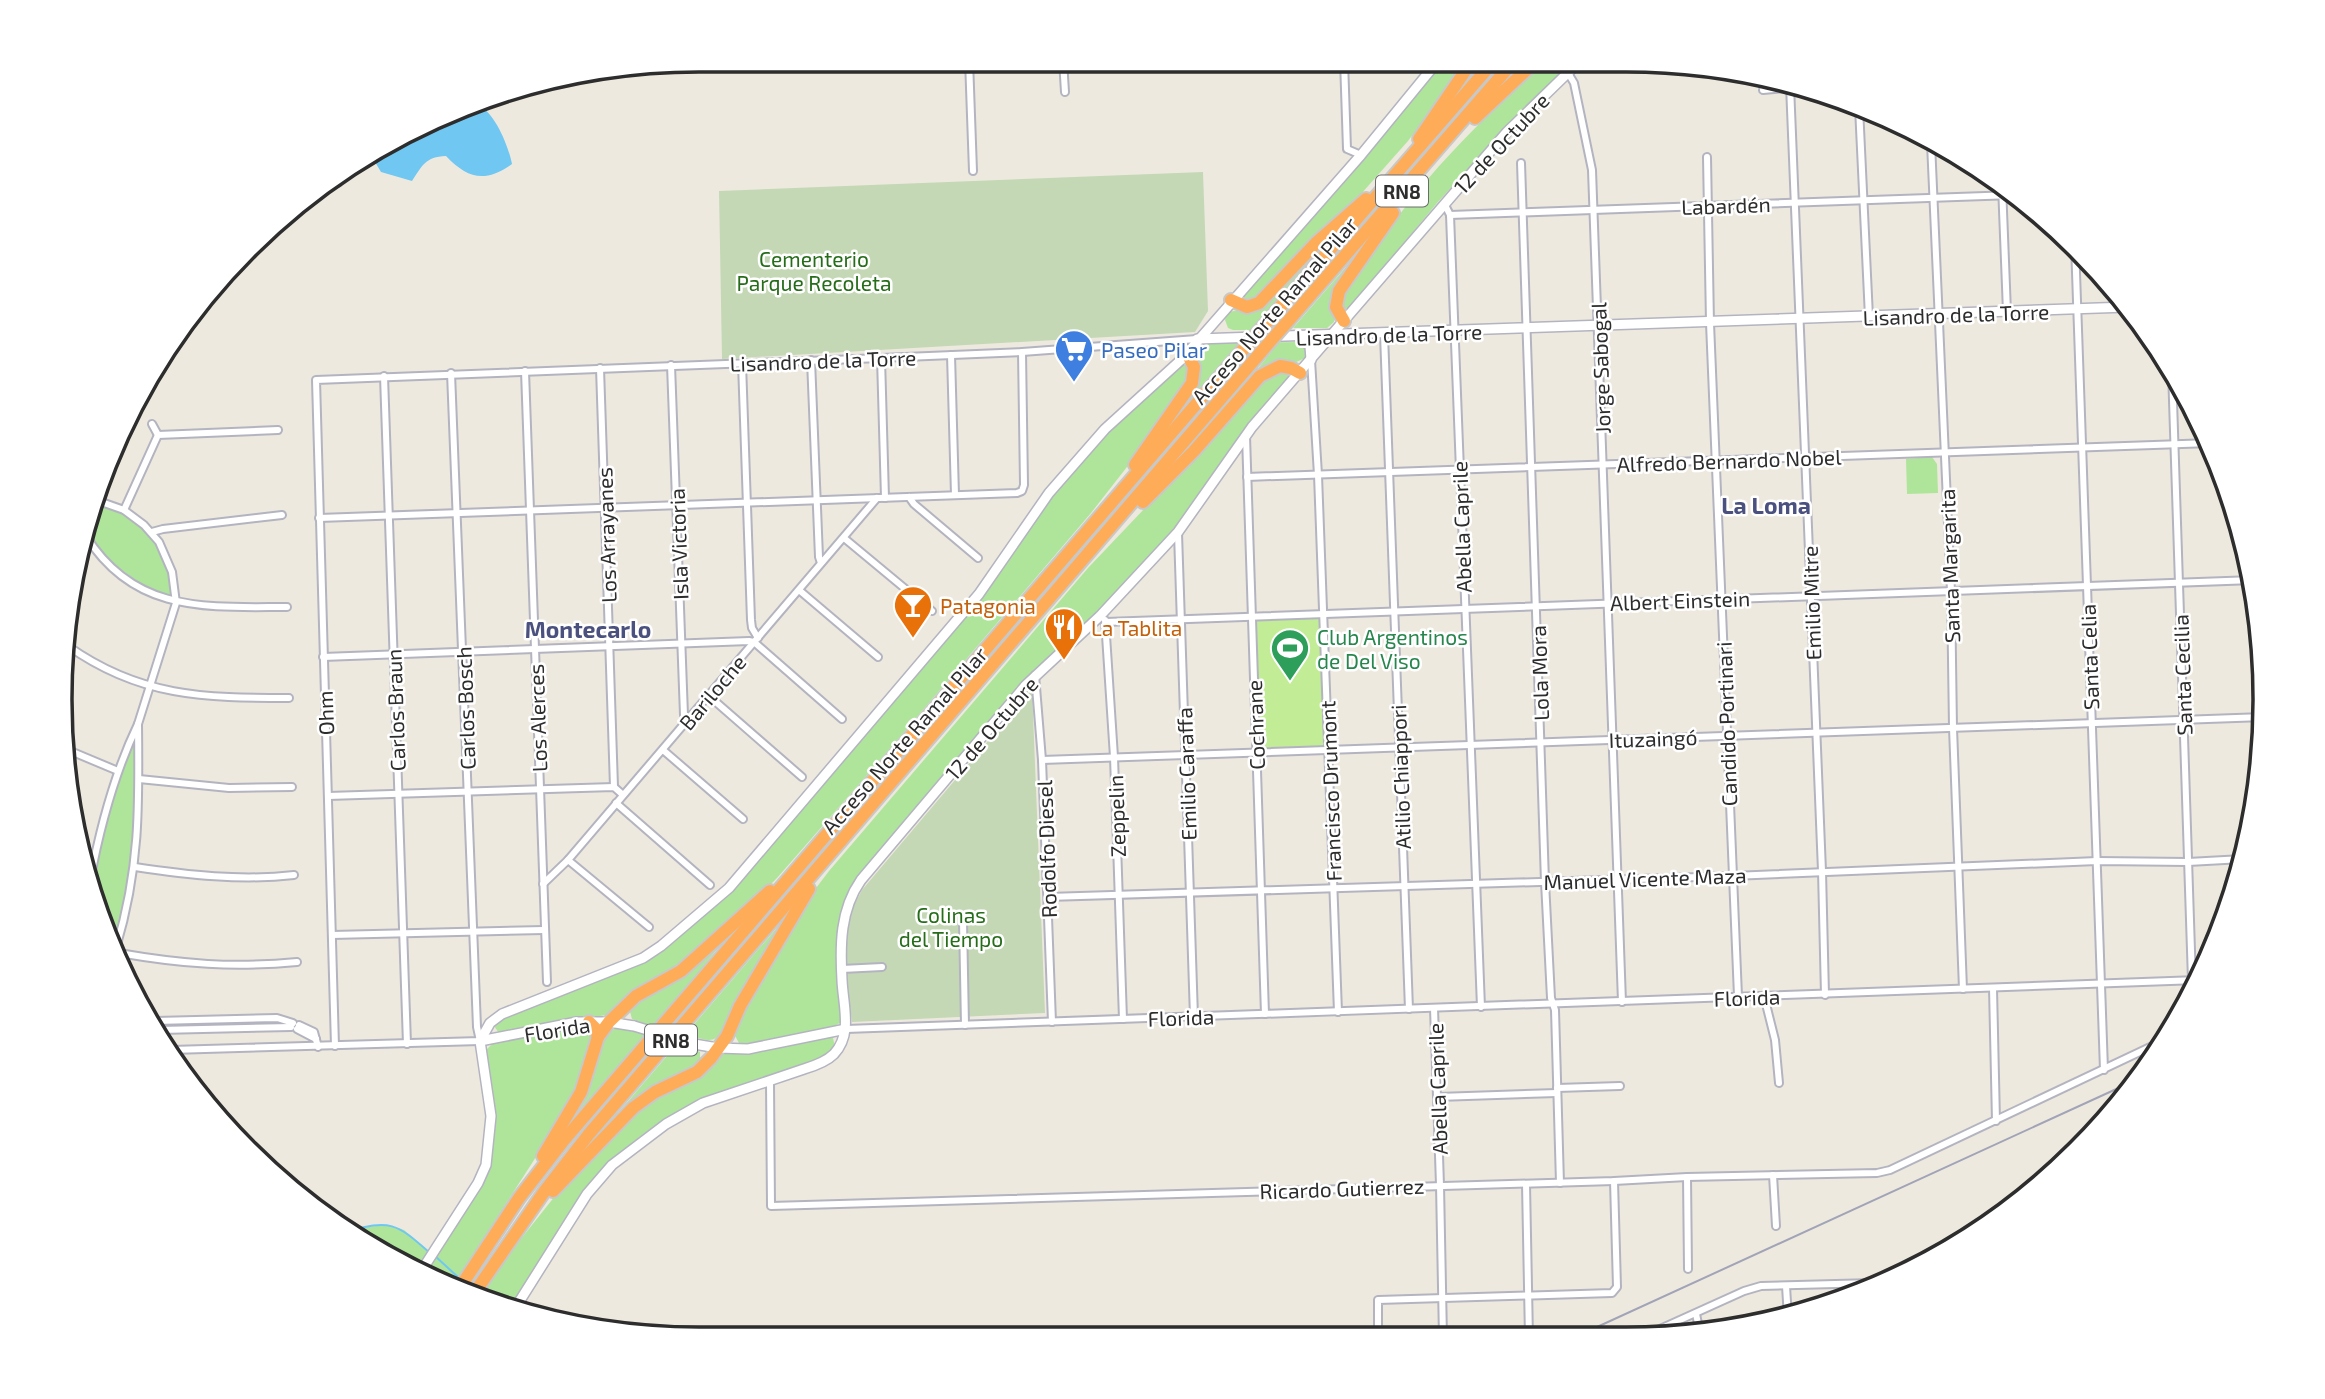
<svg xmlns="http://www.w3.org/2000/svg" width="2325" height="1399" font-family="'Exo 2',sans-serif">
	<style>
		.green { fill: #afe59b }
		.cemetery { fill: #c4d8b6 }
		.pitch { fill: #c2ed96 }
		.water { fill: #70c7f2 }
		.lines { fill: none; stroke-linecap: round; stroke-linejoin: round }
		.stream { stroke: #70c7f2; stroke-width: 2 }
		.street-casing { stroke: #b3b4c0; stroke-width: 10 }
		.secondary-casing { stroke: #b3b4c0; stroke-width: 12 }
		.highway-casing { stroke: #c8c8c8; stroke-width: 16 }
		.street { stroke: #fff; stroke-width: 6 }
		.secondary { stroke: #fff; stroke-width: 9 }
		.highway { stroke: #ffac59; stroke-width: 12 }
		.rail { stroke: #a1a3b7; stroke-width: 2 }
		.secondary-bridge-casing { stroke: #b3b4c0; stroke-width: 12; stroke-linecap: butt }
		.highway-bridge-casing { stroke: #c8c8c8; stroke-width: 16; stroke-linecap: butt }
		.secondary-bridge { stroke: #fff; stroke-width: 9 }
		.highway-bridge { stroke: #ffac59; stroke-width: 12 }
		.labels { text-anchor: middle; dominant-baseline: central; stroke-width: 5; stroke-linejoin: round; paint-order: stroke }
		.shield { fill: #fff; stroke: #6c6c6c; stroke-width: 2 }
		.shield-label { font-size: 19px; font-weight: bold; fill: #2d2d2d }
		.street-label { font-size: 21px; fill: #2d2d2d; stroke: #fff }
		.park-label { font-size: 21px; fill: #256d19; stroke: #fff }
		.shop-label { font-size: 21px; fill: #366cbe; stroke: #fff; text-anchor: start }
		.food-label { font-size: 21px; fill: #c56008; stroke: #fff; text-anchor: start }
		.leisure-label { font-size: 21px; fill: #27864d; stroke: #fff; text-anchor: start }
		.neighbourhood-label { font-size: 23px; font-weight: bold; fill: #4b517f; stroke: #fff }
		.rim { fill: none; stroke: #2d2d2d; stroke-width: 3.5 }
	</style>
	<rect width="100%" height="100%" fill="#eee9df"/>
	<g class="green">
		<polygon points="1444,61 1468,61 1408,141 1353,203 1260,300 1241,301 1241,293 1356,167"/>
		<path d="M1543 61H1573L1511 122 1437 203 1351 307 1345 309 1342 306 1341 297C1368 257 1396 217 1427 180 1463 138 1504 100 1543 61Z"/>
		<path d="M1337 230 1252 330H1233L1228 328 1225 320C1228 309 1236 311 1245 311Z"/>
		<polygon points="1366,244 1334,311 1334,322 1327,328 1293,328"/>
		<polygon points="1297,342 1306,346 1307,353 1305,358 1243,387 1272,351 1234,351 1165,431 1198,372 1196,355 1201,344"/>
		<polygon points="1184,364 1193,371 1166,417 1091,513 882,758 777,878 745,910 685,964 627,996 606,1015 499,1033 494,1026 499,1019 645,962 661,953 727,895 965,614 1036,514 1111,428"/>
		<polygon points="1277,370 1290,372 1291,377 1251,421 1185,519 1098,613 1020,686 881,848 851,889 842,909 839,929 838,968 843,1013 841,1022 835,1026 746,1045 739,1043 734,1034 744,1005 813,892 829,871 1088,568 1203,447 1253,388"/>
		<polygon points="1932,457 1937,464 1938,493 1907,494 1906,459"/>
		<path d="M92 501C145 520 165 539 173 596L168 598C134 581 108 564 87 531Z"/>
		<path d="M135 739 137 769 133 869 115 945C107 930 93 913 92 896 90 872 122 758 135 739Z"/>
		<path d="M787 916 725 1029C713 1043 711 1041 694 1037L687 1046 700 1052V1062L600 1134Z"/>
		<polygon points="727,937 655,1026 557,1137 603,1038 615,1028 635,1032 642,1023 632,1019 629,1008"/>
		<polygon points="585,1026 593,1032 582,1079 543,1146 453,1286 425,1272 490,1162 495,1119 491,1081 486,1058 487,1049 492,1044"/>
		<path d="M825 1037 833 1038 835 1047 819 1059C779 1078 733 1085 693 1104 605 1143 558 1231 510 1309L493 1305 479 1298 520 1240 563 1186 644 1104 725 1053 760 1051Z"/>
		<polygon points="388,1225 404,1230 432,1254 422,1270 345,1232 364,1227"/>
	</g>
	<g class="cemetery">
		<polygon points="1203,172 1208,311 1195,332 722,359 719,191"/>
		<path d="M1032 689 1045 1013 852 1022C848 988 842 950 850 916 852 907 858 898 862 890Z"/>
	</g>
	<polygon class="pitch" points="1321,616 1324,747 1258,749 1255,618"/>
	<path class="water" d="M476 103C495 112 508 145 512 164 485 183 468 179 446 156 425 157 423 165 412 181L381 172 375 162 379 155Z"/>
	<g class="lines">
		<g class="stream">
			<path d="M345 1232C391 1219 396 1223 430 1253"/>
			<polyline points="435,1256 459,1278"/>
			<polyline points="480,1295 490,1304"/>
		</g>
		<g class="street-casing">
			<g id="street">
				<polyline points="969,60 973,171"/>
				<polyline points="1063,60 1065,92"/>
				<polyline points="1344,60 1347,149 1361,155"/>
				<polyline points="1568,73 1574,83 1592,170 1622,1002"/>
				<polyline points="1790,85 1822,871 1825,995"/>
				<polyline points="1763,90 1799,87"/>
				<polyline points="1859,107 1869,317"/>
				<polyline points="1931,143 1951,591 1953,728 1963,989"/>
				<polyline points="1707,157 1710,323 1738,996"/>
				<polyline points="1521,163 1545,882 1551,998 1555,1010 1560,1183"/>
				<polyline points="338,177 338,183"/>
				<polyline points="2002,185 2007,312"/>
				<polyline points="1445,205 1450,215 1481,1007"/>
				<polyline points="1450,215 2014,195"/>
				<polyline points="2075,244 2104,1070"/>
				<polyline points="1384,334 1409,1009"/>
				<polyline points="951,355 955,495"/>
				<polyline points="881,358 885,498"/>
				<polyline points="811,360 819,557 821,563"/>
				<polyline points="1311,360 1318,475 1338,1012"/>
				<polyline points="742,363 751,620 752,628 758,638"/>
				<polyline points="671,365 684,715 688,721"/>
				<polyline points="600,368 614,787"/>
				<polyline points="2172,370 2192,981"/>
				<polyline points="525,371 547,982"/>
				<polyline points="384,376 407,1044"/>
				<polyline points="152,424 158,435"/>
				<polyline points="1246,436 1265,1014"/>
				<polyline points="1247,477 2211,443"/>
				<polyline points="909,497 914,504 978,558"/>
				<polyline points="93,499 124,510 144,525 159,542 172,572 176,603 138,724"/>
				<polyline points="124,510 158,435 278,430"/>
				<polyline points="319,518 1017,493 1022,491 1024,485 1022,352"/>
				<polyline points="152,532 163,529 282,515"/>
				<polyline points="1178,533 1194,1017"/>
				<path d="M86 536C135 614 208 607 287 607"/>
				<polyline points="844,538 932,611"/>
				<polyline points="799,590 878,657"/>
				<polyline points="1105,620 1114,757 1123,1019"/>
				<polyline points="1106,622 2254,580"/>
				<path d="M68 646C140 697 204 698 289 698"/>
				<polyline points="323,657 749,641 754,642 842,719"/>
				<polyline points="1035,675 1042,760 1052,1022"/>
				<polyline points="709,696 802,777"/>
				<polyline points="68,750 118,771"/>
				<polyline points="663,750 743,819"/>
				<polyline points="1042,760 2264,717"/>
				<polyline points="139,779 229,788 292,787"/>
				<polyline points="328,796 614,787 623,795"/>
				<polyline points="616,803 710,885"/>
				<polyline points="568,860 649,927"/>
				<path d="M135 867C188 875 241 881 294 875"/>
				<path d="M90 881C100 827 114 774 138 724 139 806 140 868 116 948"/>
				<polyline points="543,884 568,860 877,498"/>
				<polyline points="1048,897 1732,876 2097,861 2188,862 2243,859"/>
				<polyline points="963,921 965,1025"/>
				<polyline points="332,935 544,930"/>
				<path d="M119 953C182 964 233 968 297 962"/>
				<polyline points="842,969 882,967"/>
				<polyline points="1993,988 1996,1121"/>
				<polyline points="1764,996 1775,1040 1779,1083"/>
				<polyline points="1434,1008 1440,1185 1443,1338"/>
				<polyline points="155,1021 277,1018 293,1023"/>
				<polyline points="299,1025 314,1032 318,1047"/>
				<polyline points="297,1029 316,1039"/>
				<polyline points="846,1029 2198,980"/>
				<polyline points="160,1030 291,1027"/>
				<polyline points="335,1046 316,380 881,358 1022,352 1197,339"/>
				<polyline points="171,1050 480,1041 477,1027 451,373"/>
				<polyline points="770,1082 771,1206 1614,1181 1687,1177 1877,1173 1890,1170 2165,1040"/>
				<polyline points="1557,1088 1620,1086"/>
				<polyline points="1438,1097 1557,1093"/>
				<polyline points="1773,1175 1776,1226"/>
				<polyline points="1687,1177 1688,1269"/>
				<polyline points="1526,1184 1529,1338"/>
				<polyline points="1786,1286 1788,1318"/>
				<polyline points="1696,1314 1700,1333"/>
				<polyline points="1378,1338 1378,1300 1612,1293 1617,1287 1614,1181"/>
				<polyline points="1640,1338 1744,1291 1761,1286 1874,1283"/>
			</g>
		</g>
		<g class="secondary-casing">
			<g id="secondary">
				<polyline points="1299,337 1310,346 1311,360"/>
				<polyline points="1197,339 2128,307"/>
				<polyline points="480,1041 577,1022 609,1022 634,1026"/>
				<polyline points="694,1044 718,1048 748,1049 846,1029"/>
				<polyline points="422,1270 478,1183 486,1165 491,1116 480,1041 490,1023 502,1014 643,958 661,946 729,888 979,594 1049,493 1105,429 1182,359 1361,155 1438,61"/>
				<path d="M514 1310 587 1194 612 1165 666 1124 703 1103 804 1069C814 1066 826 1062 834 1054 853 1034 843 1005 842 980 840 945 840 910 861 880L1026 685 1100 616 1178 532 1252 427 1507 132 1580 61"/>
			</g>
		</g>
		<g class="highway-casing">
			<g id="highway">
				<polyline points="1475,118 1536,61"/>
				<polyline points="1419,139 1472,61"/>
				<polyline points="1231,300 1247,307 1259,303 1317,242 1366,199"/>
				<polyline points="1289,320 1514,61"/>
				<polyline points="1268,321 1494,61"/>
				<polyline points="1344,321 1336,307 1339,291 1393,213"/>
				<polyline points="1135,465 1192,383 1194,367 1187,353"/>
				<polyline points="1143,502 1194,451 1260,376 1280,366 1291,368 1300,373"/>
				<polyline points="589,1022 595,1028 598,1037"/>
				<polyline points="543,1156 581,1092 598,1037 609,1022 636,996 681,971 770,891"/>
				<polyline points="553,1191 633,1108 655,1092 697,1072 711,1058 727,1036 740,1006 809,889"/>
				<polyline points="459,1289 519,1198 564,1140 1241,352"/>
				<polyline points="473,1295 544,1192 589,1134 1261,352"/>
			</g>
		</g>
		<use href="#street" class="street"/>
		<use href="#secondary" class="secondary"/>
		<use href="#highway" class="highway"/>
		<polyline class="rail" points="1573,1338 2136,1080"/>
		<g class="secondary-bridge-casing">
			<polyline id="secondary-bridge" points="634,1026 694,1044"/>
		</g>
		<g class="highway-bridge-casing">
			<g id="highway-bridge">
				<polyline points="1241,352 1268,321"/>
				<polyline points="1261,352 1289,320"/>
			</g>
		</g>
		<use href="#secondary-bridge" class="secondary-bridge"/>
		<use href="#highway-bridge" class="highway-bridge"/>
	</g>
	<defs>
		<g id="supermarket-pin" transform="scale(2.0125)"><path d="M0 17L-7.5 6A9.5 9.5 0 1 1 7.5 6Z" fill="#3f7fe0" stroke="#fff"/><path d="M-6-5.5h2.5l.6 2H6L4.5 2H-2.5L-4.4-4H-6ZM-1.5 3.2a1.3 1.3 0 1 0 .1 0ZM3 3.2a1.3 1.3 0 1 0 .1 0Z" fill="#fff"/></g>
		<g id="bar-pin" transform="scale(2.0125)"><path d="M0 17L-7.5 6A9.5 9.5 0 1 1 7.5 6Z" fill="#e8710a" stroke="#fff"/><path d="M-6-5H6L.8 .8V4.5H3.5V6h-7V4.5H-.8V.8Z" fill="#fff"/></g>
		<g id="restaurant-pin" transform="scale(2.0125)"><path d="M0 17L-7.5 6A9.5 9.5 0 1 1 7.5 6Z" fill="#e8710a" stroke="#fff"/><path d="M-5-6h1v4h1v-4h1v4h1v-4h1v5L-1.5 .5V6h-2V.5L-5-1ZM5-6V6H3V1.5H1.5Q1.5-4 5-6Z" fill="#fff"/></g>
		<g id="stadium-pin" transform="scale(2.0125)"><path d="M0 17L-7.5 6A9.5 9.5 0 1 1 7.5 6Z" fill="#2e9e5b" stroke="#fff"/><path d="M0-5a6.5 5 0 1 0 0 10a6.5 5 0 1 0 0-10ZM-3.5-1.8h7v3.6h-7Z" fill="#fff"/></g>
	</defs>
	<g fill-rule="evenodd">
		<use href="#supermarket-pin" x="1074" y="349"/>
		<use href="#bar-pin" x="913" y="605"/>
		<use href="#restaurant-pin" x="1064" y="627"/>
		<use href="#stadium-pin" x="1290" y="648"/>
	</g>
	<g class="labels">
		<g class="shield">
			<rect x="1376" y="175.5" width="52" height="31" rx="5"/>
			<rect x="645" y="1024.5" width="52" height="31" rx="5"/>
		</g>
		<g class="shield-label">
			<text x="1402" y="191">RN8</text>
			<text x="671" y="1040">RN8</text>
		</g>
		<g class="street-label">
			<text transform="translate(1501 143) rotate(-47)">12 de Octubre</text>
			<text transform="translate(1726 205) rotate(-2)">Labardén</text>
			<text transform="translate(1274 310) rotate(-49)">Acceso Norte Ramal Pilar</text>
			<text transform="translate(1956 314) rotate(-2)">Lisandro de la Torre</text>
			<text transform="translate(1389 334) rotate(-2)">Lisandro de la Torre</text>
			<text transform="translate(823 360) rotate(-2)">Lisandro de la Torre</text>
			<text transform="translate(1600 368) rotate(-92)">Jorge Sabogal</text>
			<text transform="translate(1729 460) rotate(-2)">Alfredo Bernardo Nobel</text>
			<text transform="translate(1461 527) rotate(-92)">Abella Caprile</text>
			<text transform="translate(606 535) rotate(-92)">Los Arrayanes</text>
			<text transform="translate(678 544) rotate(-92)">Isla Victoria</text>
			<text transform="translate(1949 566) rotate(-92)">Santa Margarita</text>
			<text transform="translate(1680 600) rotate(-2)">Albert Einstein</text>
			<text transform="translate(1811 603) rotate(-92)">Emilio Mitre</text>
			<text transform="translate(2089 657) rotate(-92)">Santa Celia</text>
			<text transform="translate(1539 673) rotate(-92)">Lola Mora</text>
			<text transform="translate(2182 675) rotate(-92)">Santa Cecilia</text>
			<text transform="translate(712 692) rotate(-50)">Bariloche</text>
			<text transform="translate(465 708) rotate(-92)">Carlos Bosch</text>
			<text transform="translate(395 710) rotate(-92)">Carlos Braun</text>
			<text transform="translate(325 713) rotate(-92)">Ohm</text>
			<text transform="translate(537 718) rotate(-92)">Los Alerces</text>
			<text transform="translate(1726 724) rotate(-92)">Candido Portinari</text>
			<text transform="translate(1255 725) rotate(-92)">Cochrane</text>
			<text transform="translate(991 728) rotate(-49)">12 de Octubre</text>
			<text transform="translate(1653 738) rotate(-2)">Ituzaingó</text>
			<text transform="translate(904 740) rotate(-49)">Acceso Norte Ramal Pilar</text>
			<text transform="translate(1186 774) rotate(-92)">Emilio Caraffa</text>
			<text transform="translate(1400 777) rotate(-92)">Atilio Chiappori</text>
			<text transform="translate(1330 791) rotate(-92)">Francisco Drumont</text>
			<text transform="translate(1116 816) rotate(-92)">Zeppelin</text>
			<text transform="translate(1046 849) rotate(-92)">Rodolfo Diesel</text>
			<text transform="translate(1645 878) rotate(-2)">Manuel Vicente Maza</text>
			<text transform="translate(1747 997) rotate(-2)">Florida</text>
			<text transform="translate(1181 1017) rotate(-2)">Florida</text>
			<text transform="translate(557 1029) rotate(-9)">Florida</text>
			<text transform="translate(1437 1089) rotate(-92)">Abella Caprile</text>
			<text transform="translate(1342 1188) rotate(-2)">Ricardo Gutierrez</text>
		</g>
		<g class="park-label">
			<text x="814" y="258">Cementerio<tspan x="814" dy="24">Parque Recoleta</tspan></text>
			<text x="951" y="914">Colinas<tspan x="951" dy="24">del Tiempo</tspan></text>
		</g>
		<g class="shop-label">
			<text x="1101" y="349">Paseo Pilar</text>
		</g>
		<g class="food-label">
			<text x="940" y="605">Patagonia</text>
			<text x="1091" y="627">La Tablita</text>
		</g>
		<g class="leisure-label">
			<text x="1317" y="636">Club Argentinos<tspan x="1317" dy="24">de Del Viso</tspan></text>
		</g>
		<g class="neighbourhood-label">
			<text x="1766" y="505">La Loma</text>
			<text x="588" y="629">Montecarlo</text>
		</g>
	</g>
	<path d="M0 0H2325V1399H0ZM699 72H1626A627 627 0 0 1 2253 699V700A627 627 0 0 1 1626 1327H699A627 627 0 0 1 72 700V699A627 627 0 0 1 699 72Z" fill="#fff" fill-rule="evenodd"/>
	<path class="rim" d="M699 72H1626A627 627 0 0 1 2253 699V700A627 627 0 0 1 1626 1327H699A627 627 0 0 1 72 700V699A627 627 0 0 1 699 72Z"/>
</svg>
